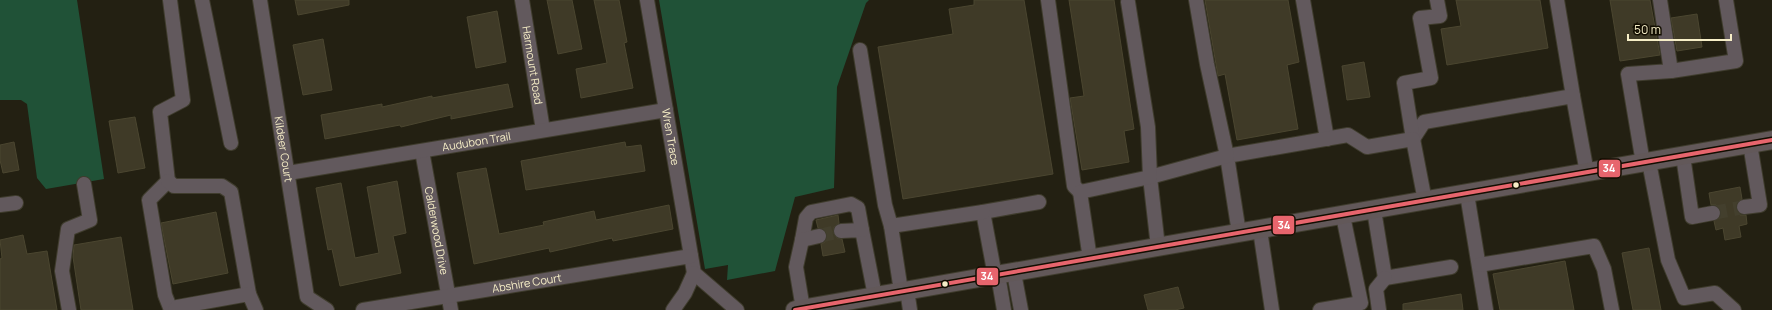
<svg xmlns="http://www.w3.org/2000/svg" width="1772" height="310" font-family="Manrope,sans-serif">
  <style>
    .green { fill: #205237 }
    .building { fill: #3f3a27; stroke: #4b4630 }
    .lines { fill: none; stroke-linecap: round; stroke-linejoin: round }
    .minor-tunnel { stroke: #433f2d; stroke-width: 14; stroke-dasharray: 14 7; stroke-linecap: butt }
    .minor-casing { stroke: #3f3c2d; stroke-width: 16 }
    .major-casing { stroke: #3f3c2d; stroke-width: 20 }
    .minor { stroke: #62595d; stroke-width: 14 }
    .major { stroke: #625859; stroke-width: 18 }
    .bus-1-casing { stroke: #120d00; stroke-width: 7 }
    .bus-1 { stroke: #e7656d; stroke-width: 4 }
    .bus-dot { fill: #f6eec7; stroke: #120d00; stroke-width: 1.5 }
    .labels { text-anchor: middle; stroke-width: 3; stroke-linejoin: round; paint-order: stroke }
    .street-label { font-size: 11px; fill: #f6eec7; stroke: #120d00 }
    .line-badge { stroke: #120d00; stroke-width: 1.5 }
    .badge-label { font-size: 11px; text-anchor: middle; font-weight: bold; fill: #fff }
  </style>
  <rect width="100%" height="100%" fill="#232012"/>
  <!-- green -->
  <path class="green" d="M0,0H77L104,179L46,189L37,178L27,104L21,100H0Z
    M659,0H869L866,3L837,87L834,188L795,197L775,271L727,280L728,265L705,269Z"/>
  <!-- building -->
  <path class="building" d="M295,0H349V5L298,15Z
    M547,0H572L582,49L558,54Z
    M594,0H619L627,42L624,43L633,88L581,98L576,69L607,63Z
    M974,0H1024L1053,174L903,199L878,47L953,34L949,9L974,5Z
    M1069,0H1114L1134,129L1124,131L1129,162L1082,170L1070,98L1084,96Z
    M1205,0H1288L1299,62L1287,65L1298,129L1237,140L1225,74L1218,76Z
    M1456,0H1540L1548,48L1447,65L1441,29L1461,26Z
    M1610,0H1650L1660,55L1620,61Z
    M497,11L506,62L476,68L467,17Z
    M1697,14L1702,47L1677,51L1671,18Z
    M323,39L332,90L303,95L293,45Z
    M1364,62L1370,97L1347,100L1342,66Z
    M508,84L513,107L451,119V115L401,127L400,125L325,139L321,115L382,104V107L432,96V98Z
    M135,117L145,168L118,173L109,121Z
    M14,142L19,170L3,173L0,160V145Z
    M625,142L626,147L641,145L645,171L526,190L521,161Z
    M486,168L499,234L544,225L543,222L594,211L596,220L669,205L673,229L613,241L612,238L550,252L549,248L474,264L457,173Z
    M397,181L406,233L393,236L401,273L340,286L332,249L328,250L316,188L341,183L355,258L379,253L367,187Z
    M1740,187L1742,199L1736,203V208L1740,215H1746L1747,224L1739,226L1741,237L1725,240L1723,228L1716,230L1714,221L1721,216V211L1716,205H1711L1709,193Z
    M216,212L228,273L173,284L161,223Z
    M838,215L839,223L834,227L833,232L837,238L842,239L845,252L823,256L821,244L825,242L827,234L825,230L818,228L816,220Z
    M23,235L27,254L47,251L57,310H0V259L2,258L0,240Z
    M121,237L133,310H81L73,257L74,245Z
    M1649,248L1661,310H1633L1622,253Z
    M1565,261L1574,310H1500L1493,274Z
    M1178,287L1184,308L1175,310H1148L1144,295Z
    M1461,294L1463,310H1403V304Z"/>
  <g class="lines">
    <!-- minor-tunnel -->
    <path class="minor-tunnel" d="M1713,213L1744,207
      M819,236L841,231"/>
    <!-- minor casing -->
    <g class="minor-casing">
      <g id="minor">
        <path d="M170,0L183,100L160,112L168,181L149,200L165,295L171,310"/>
        <path d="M202,0L231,143"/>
        <path id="s1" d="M260,0L307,297L327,310"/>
        <path id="s2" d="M522,0L543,130"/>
        <path id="s3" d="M647,0L694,273L737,310"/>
        <path d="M1048,0L1074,186L1080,192"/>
        <path d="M1303,0L1327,139"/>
        <path d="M1557,0L1573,96"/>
        <path d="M860,50L885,205L891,226"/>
        <path d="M1671,71L1736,61L1726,0"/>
        <path d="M1413,139L1424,122L1573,96L1587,173"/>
        <path d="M1413,139L1404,83L1431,78L1420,18L1440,16L1437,0"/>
        <path id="s4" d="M422,151L451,310"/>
        <path d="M1683,156L1692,217L1713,213"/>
        <path d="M1649,162L1668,260L1684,298L1715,293L1734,310"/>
        <path d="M1643,163L1628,74L1671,71L1660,0"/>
        <path id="s5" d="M288,173L666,110"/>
        <path d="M168,181L174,186H222L231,192L249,294"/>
        <path d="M1467,194L1486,310"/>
        <path d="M0,205L16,203"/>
        <path d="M1744,207L1760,205L1750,144"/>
        <path d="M1374,210L1385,278L1451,267"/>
        <path d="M1260,230L1272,310"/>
        <path d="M841,231L862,230L875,296"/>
        <path d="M1239,233L1227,156L1348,135L1367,147L1413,139L1425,201"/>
        <path d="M802,240L806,218L811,212L851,204L858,208L862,230"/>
        <path d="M1158,247L1150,177L1227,156L1207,64L1196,0"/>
        <path d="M1090,259L1080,192L1150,177L1148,127L1128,2"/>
        <path d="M1479,265L1594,246L1604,269L1612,310"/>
        <path d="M1014,273L1021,310"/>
        <path d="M998,275L1004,310"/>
        <path d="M995,276L983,212L1039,202"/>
        <path d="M907,290L910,310"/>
        <path d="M901,291L891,226L983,212"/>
        <path d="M803,309L796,267L802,240L819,236"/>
        <path d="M69,310L62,271L68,229L90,220L84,184"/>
        <path d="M175,310L177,307L249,294L256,310"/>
        <path id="s6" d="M363,310L691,256"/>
        <path d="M673,310L685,293L694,273"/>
        <path d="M1320,310L1361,303L1343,216"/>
        <path d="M1379,310L1376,289L1385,278"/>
      </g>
    </g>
    <!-- major casing -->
    <g class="major-casing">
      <path id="major" d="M795,310L1772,140"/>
    </g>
    <!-- minor -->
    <use href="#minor" class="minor"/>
    <!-- major -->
    <use href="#major" class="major"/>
    <!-- bus-1 casing -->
    <g class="bus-1-casing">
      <path id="bus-1" d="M795,310L1772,140"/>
    </g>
    <!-- bus-1 -->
    <use href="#bus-1" class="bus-1"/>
  </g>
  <!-- markers -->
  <g class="bus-dot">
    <circle cx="1516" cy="185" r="3.5"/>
    <circle cx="945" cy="284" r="3.5"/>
  </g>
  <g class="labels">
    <!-- street labels -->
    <g class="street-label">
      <text dy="4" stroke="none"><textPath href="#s2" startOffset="66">Harmount Road</textPath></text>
      <text dy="4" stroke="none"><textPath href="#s3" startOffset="139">Wren Trace</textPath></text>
      <text dy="4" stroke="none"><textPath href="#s5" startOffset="191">Audubon Trail</textPath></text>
      <text dy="4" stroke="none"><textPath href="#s1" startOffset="151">Kildeer Court</textPath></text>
      <text dy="4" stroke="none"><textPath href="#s4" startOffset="81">Calderwood Drive</textPath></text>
      <text dy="4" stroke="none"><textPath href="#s6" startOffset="166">Abshire Court</textPath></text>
    </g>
  </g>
  <g class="line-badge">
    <rect x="1598" y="159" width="23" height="19" rx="4" fill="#e7656d"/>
    <rect x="1272" y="215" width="23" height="20" rx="4" fill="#e7656d"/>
    <rect x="976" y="267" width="23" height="19" rx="4" fill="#e7656d"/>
  </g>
  <g class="badge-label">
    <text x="1609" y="172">34</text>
    <text x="1284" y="229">34</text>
    <text x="987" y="280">34</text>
  </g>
  <!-- scale -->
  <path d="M1628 34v6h103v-6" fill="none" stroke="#f6eec7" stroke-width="2"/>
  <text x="1634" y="34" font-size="12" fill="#f6eec7" stroke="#120d00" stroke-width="3" paint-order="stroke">50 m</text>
</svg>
